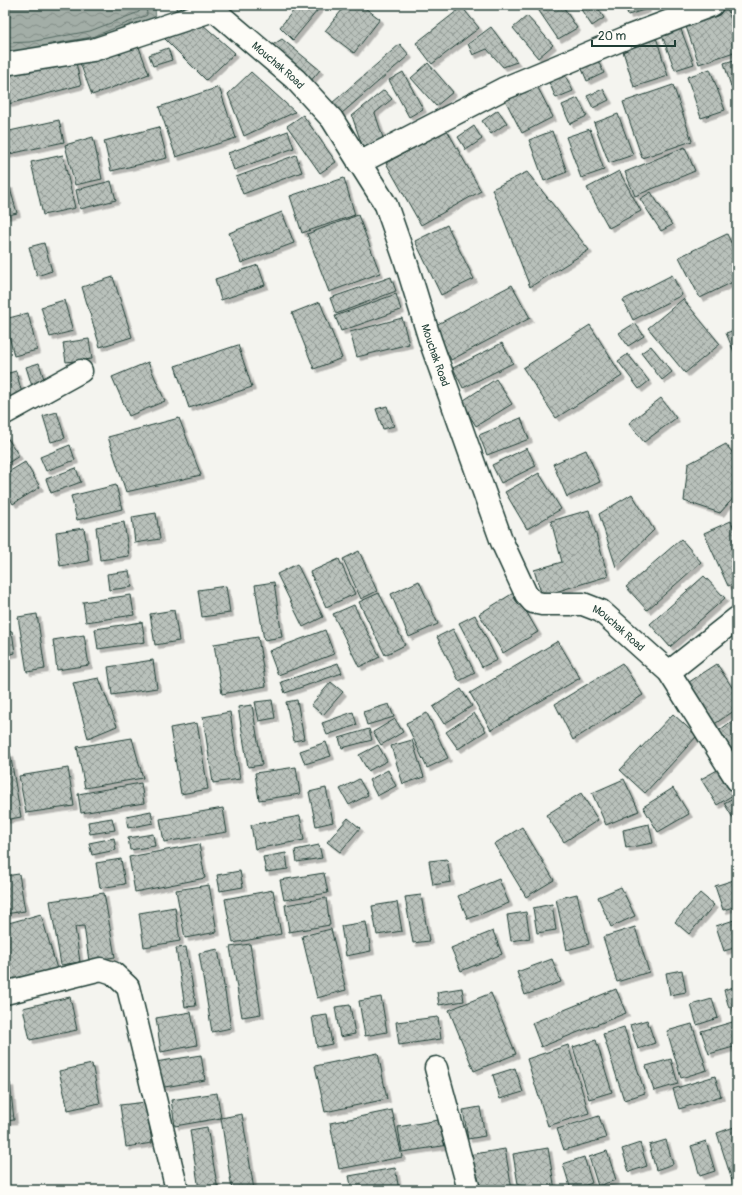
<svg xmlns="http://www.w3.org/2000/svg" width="742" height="1195" font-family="Pangolin,sans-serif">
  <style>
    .water { fill: url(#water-waves); stroke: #6e8179 }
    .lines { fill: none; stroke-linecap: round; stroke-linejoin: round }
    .shore { stroke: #546a62; stroke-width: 1 }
    .building { fill: url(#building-cross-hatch); stroke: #1f3d34; filter: url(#shadow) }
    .street-casing { stroke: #1f3d34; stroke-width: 25 }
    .secondary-casing { stroke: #1f3d34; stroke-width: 25 }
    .street { stroke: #fdfcf7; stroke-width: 22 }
    .secondary { stroke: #fdfcf7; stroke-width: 22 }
    .labels { text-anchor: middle; stroke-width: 3; stroke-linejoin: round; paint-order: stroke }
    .street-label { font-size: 11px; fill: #1f3d34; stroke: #fdfcf7 }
  </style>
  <defs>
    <pattern id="water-waves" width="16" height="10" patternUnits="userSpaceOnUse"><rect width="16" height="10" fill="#a3aea7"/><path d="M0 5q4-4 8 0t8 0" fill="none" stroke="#848f89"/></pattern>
    <pattern id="building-cross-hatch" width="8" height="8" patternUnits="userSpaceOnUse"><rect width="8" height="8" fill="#b9c1bb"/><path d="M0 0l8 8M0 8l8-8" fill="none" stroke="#969e99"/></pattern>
    <filter id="shadow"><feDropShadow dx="3.5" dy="3.5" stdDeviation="0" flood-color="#0004"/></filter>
  </defs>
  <rect width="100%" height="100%" fill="#f4f4ef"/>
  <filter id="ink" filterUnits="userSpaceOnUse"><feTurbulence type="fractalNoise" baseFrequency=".025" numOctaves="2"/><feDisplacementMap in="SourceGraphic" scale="8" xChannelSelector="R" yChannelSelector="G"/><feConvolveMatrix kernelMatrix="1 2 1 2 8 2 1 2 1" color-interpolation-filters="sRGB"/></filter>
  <g filter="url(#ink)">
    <!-- water -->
    <path class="water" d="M5,5H155L156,22L94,46L5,58Z"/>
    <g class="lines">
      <!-- shore -->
      <path class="shore" d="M5,43L30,42L90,31L139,12L140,5
        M52,44L92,37L145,16L147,15L146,5"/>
    </g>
    <!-- building -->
    <path class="building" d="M174,5H200L181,16Z
      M298,5H322L293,40L280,27Z
      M346,5H361L380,19L354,53L325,31Z
      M535,5H562L577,28L558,39Z
      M578,5H596L604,18L592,26Z
      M625,5H646L647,9L628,15Z
      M723,5H726L737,37V51L699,64L683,18Z
      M737,6V19L732,8Z
      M462,7L479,28L432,64L416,43Z
      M527,16L553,45L538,58L513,28Z
      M202,24L235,53L206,80L164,38Z
      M491,27L517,62L503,67L487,49L473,55L468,44Z
      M680,27L694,64L675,70L661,33Z
      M656,37L668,76L634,87L622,48Z
      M282,39L320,70L309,83L266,49Z
      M137,42L149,74L92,95L80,63Z
      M400,44L409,55L341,114L332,103Z
      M168,48L172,60L153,66L149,55Z
      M595,55L604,73L587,81L579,62Z
      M75,58L81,85L8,104L5,92V76Z
      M737,59V99L735,100L724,63Z
      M428,63L453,92L436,106L411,78Z
      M710,69L725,110L701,118L687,77Z
      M251,72L295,112L244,136L228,94Z
      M403,72L423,109L409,117L389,80Z
      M564,73L573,91L556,98L548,80Z
      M535,82L553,117L522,133L504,98Z
      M673,85L692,141L642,158L623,102Z
      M219,87L236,138L176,157L159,107Z
      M603,89L609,100L593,108L587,96Z
      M384,90L392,99L375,113L385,144L364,151L352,116Z
      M578,98L587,116L570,124L562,105Z
      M498,110L507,123L491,134L482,121Z
      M618,114L633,155L609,163L594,123Z
      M303,115L336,162L320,173L287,126Z
      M59,120L64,142L5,155V132Z
      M474,126L482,139L466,150L458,137Z
      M159,127L167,158L111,171L104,141Z
      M590,129L604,170L581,178L566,137Z
      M447,130L481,191L421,225L386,163Z
      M288,131L294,148L234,170L228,153Z
      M552,131L567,172L544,181L529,140Z
      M93,137L102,179L75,185L65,145Z
      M685,147L695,171L635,196L625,172Z
      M63,155L75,208L43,215L31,162Z
      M296,155L302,172L243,194L236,177Z
      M619,171L641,211L609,228L587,188Z
      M527,172L589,250L530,287L492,189Z
      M344,178L355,215L302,233L290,196Z
      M111,181L116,200L80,209L76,190Z
      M9,185L17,213L5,216V186Z
      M651,192L672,225L661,231L640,199Z
      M282,212L294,243L241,263L229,233Z
      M358,215L380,273L329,292L307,234Z
      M447,225L474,279L441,295L415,241Z
      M727,234L737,255V280L700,298L679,257Z
      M44,243L52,271L37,276L29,247Z
      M258,265L265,285L221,300L215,279Z
      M672,275L682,295L633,320L623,300Z
      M113,277L132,337L100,347L82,287Z
      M391,277L396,291L336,314L330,298Z
      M512,285L530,318L451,360L434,326Z
      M396,294L401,310L341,331L335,316Z
      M683,299L720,344L685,373L648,328Z
      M64,300L73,331L50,337L41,307Z
      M320,302L342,358L314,369L292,313Z
      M28,313L37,350L14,356L5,319Z
      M402,318L409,344L357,357L350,332Z
      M635,323L644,336L628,346L619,333Z
      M590,325L622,376L556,418L523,368Z
      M737,329V359L726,333Z
      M89,339L92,359L66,362L63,343Z
      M502,343L513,363L463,388L453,368Z
      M238,345L252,387L189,408L175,366Z
      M651,346L672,372L662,380L641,353Z
      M628,354L649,381L639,389L618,361Z
      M148,362L165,401L129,416L112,377Z
      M39,363L49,395L36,399L26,367Z
      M16,371L23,397L10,401L5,384V374Z
      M496,379L512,404L476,426L461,402Z
      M661,398L676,418L644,442L629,423Z
      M387,406L394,426L383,429L376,409Z
      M57,412L65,438L51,442L43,416Z
      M179,418L201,475L126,492L108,437Z
      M521,418L529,439L487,455L479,435Z
      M737,433V449L730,439Z
      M5,434L19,456L5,465Z
      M726,444L737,459V494L720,513L684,501L688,464Z
      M70,445L75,460L46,471L40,457Z
      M527,448L536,466L501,483L492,465Z
      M586,450L600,482L567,497L553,464Z
      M25,462L40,487L13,504L5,490V474Z
      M76,468L81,482L51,493L46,479Z
      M539,473L561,509L527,529L505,492Z
      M116,485L122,509L77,520L71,496Z
      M632,494L654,530L616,567L599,514Z
      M589,510L608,576L542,596L534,570L562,562L551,521Z
      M156,513L160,539L135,543L132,517Z
      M731,521L737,535V582L728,586L704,533Z
      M124,522L129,556L100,560L96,527Z
      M84,528L89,561L60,566L56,532Z
      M681,539L701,562L647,610L626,587Z
      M359,551L377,591L361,599L343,559Z
      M339,559L355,594L326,607L310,572Z
      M297,564L323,617L303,627L277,574Z
      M129,571L132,587L109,590L107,574Z
      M704,576L725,598L670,647L650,624Z
      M419,581L438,624L409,637L391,594Z
      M274,582L282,637L264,640L255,585Z
      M226,586L230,613L202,617L198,590Z
      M515,592L538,632L503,653L479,614Z
      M379,593L405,645L385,655L359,602Z
      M131,595L134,615L86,622L83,602Z
      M354,605L380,657L359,667L333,614Z
      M174,610L179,641L155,645L150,614Z
      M37,614L45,669L27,672L18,617Z
      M475,615L497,660L482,667L459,623Z
      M142,622L145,642L98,649L95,629Z
      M453,629L475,673L459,681L437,637Z
      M325,630L334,654L278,675L269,651Z
      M12,631L15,653L5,655V632Z
      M84,635L89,665L57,670L53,640Z
      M258,637L266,686L222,694L214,644Z
      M558,641L580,678L491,730L470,693Z
      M153,660L157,688L112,695L108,667Z
      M338,663L342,673L285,693L281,682Z
      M622,663L643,695L573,740L555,704Z
      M717,664L737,695V709L713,725L686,684Z
      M99,678L117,726L88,738L73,683Z
      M331,682L343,692L323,715L311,705Z
      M461,689L472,706L444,724L433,707Z
      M272,700L275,718L259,721L255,702Z
      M297,700L304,739L294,741L286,702Z
      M389,704L394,717L367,725L363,712Z
      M252,705L262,765L248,767L238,707Z
      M230,712L240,779L213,783L203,717Z
      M353,712L357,725L327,735L322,723Z
      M427,713L448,758L427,768L406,723Z
      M474,713L486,731L458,749L446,732Z
      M673,714L697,736L645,793L620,770Z
      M737,717V746L730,752L716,733Z
      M395,719L403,732L381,745L373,732Z
      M197,723L208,789L181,794L170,728Z
      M369,729L372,740L342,748L339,738Z
      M132,738L143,778L85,788L77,747Z
      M412,740L424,777L403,784L391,746Z
      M326,742L331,756L305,764L300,751Z
      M378,745L387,761L368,771L359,755Z
      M10,753L21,817L5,820V754Z
      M296,767L300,794L259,800L255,773Z
      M68,768L74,806L26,813L19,776Z
      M721,768L736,793L717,805L701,779Z
      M388,770L396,786L377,796L369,780Z
      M359,779L368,795L349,805L340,789Z
      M624,779L639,811L606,825L592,793Z
      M141,783L144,803L81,813L78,794Z
      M326,788L333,822L316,826L309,792Z
      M673,788L689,814L658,832L643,807Z
      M581,793L598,820L564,842L546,815Z
      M737,796V825L724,803Z
      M223,808L227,832L164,842L160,819Z
      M151,811L153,823L128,828L126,816Z
      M300,816L304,840L255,849L251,825Z
      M112,818L115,830L90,834L88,822Z
      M348,818L360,828L340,852L327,842Z
      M649,824L653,843L626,848L623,830Z
      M522,827L554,880L526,897L494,844Z
      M153,834L155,846L130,850L128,838Z
      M114,838L116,850L92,855L89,843Z
      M199,844L205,878L135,892L129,857Z
      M319,845L322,858L297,862L295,850Z
      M286,853L288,869L266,872L263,857Z
      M121,859L125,884L100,888L96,863Z
      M447,859L451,882L433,885L429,861Z
      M240,871L243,887L220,891L217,875Z
      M324,873L328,893L284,900L280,880Z
      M19,874L25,911L5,914V876Z
      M499,879L509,903L468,919L458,896Z
      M737,879V906L723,910L715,886Z
      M209,885L217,932L185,938L176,890Z
      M621,887L635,916L611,927L598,897Z
      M273,890L281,934L233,943L225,899Z
      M104,893L115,957L89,961L84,926L75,927L80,962L61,965L50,901Z
      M700,893L714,905L689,934L675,922Z
      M577,894L589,944L567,950L556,899Z
      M421,895L429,941L413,943L405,897Z
      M326,898L330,925L289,932L285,905Z
      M397,902L402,931L377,935L372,906Z
      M552,904L556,930L537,933L533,908Z
      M175,907L180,941L144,947L139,913Z
      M526,912L530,938L511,941L507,915Z
      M41,914L57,969L5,984V924Z
      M737,919V947L724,951L716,926Z
      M366,922L371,951L346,956L341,926Z
      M635,927L649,972L617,982L603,937Z
      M331,929L346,990L317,998L302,936Z
      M493,931L502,954L461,971L451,948Z
      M250,944L261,1014L242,1017L230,947Z
      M186,947L196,1006L185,1007L176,948Z
      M218,949L231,1028L212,1032L199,953Z
      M552,959L561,982L525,995L517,972Z
      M682,970L686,992L670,995L666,973Z
      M737,986V1006L729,1008L724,990Z
      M462,988L464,1001L439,1005L437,992Z
      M616,989L626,1013L541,1047L532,1023Z
      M491,993L516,1054L474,1071L449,1010Z
      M70,997L77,1030L30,1040L23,1008Z
      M381,997L387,1032L365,1036L359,1001Z
      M712,999L718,1018L697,1025L691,1005Z
      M350,1005L355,1034L340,1037L335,1007Z
      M191,1012L197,1045L161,1052L156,1018Z
      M327,1015L332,1044L317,1047L312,1017Z
      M438,1017L441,1039L399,1045L396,1022Z
      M647,1020L655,1043L638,1049L630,1025Z
      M736,1021L737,1025V1046L709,1054L701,1031Z
      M692,1024L707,1070L681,1078L667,1031Z
      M624,1027L645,1093L624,1100L603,1034Z
      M596,1040L612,1092L589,1099L573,1047Z
      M568,1045L589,1113L548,1126L527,1059Z
      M378,1053L387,1099L325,1112L315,1066Z
      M201,1055L205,1080L159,1088L155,1062Z
      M671,1059L678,1084L654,1091L646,1066Z
      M92,1064L100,1103L68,1110L59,1071Z
      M515,1068L523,1092L500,1099L493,1075Z
      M715,1076L721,1096L679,1109L673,1089Z
      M10,1083L14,1120L5,1121V1084Z
      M217,1093L221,1118L175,1126L171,1100Z
      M146,1102L152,1143L126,1147L120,1105Z
      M480,1107L485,1136L468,1139L463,1110Z
      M392,1110L402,1157L339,1169L330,1123Z
      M242,1114L254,1190H232L221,1118Z
      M599,1116L606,1138L564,1150L557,1129Z
      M444,1119L449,1145L402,1152L398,1127Z
      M737,1126V1190H735L717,1133Z
      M207,1127L218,1190H199L190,1130Z
      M666,1140L673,1164L656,1170L649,1145Z
      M706,1141L715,1171L700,1176L691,1146Z
      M640,1143L647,1166L629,1172L622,1149Z
      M548,1148L555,1190H519L513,1154Z
      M505,1149L512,1190H474L468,1155Z
      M607,1151L616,1180L598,1186L589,1157Z
      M584,1157L592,1183L571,1190L563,1164Z
      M395,1168L399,1190H352L349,1176Z"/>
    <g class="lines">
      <!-- street casing -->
      <g class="street-casing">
        <path id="street" d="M5,64L93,50L214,10
          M359,163L503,89L630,36L712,5
          M5,413L81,371
          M669,672L737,618
          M5,993L101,969L113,973L128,987L177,1190
          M436,1068L469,1190"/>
      </g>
      <!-- secondary casing -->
      <g class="secondary-casing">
        <g id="secondary">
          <path id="s1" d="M210,5L214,10L295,79L332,119L386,205L406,262L430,340L473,461L502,542L526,594L533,602L542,604H583L601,611L669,672L737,780"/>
        </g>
      </g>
      <!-- street -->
      <use href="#street" class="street"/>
      <!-- secondary -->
      <use href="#secondary" class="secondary"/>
    </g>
  </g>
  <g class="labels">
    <!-- street labels -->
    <g class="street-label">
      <text dy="4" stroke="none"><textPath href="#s1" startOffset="91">Mouchak Road</textPath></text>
      <text dy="4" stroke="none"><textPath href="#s1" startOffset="427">Mouchak Road</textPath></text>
      <text dy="4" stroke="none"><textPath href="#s1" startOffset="787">Mouchak Road</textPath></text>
    </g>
  </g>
  <!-- margin -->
  <rect width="742" height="1195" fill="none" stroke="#fdfcf7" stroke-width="20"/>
  <rect x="10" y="10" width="722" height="1175" fill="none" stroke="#1f3d34" stroke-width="1.5" filter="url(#ink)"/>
  <!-- scale -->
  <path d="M592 40v6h83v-6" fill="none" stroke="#1f3d34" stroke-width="2"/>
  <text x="598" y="40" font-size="12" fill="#1f3d34" stroke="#fdfcf7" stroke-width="3" paint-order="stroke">20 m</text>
</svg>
